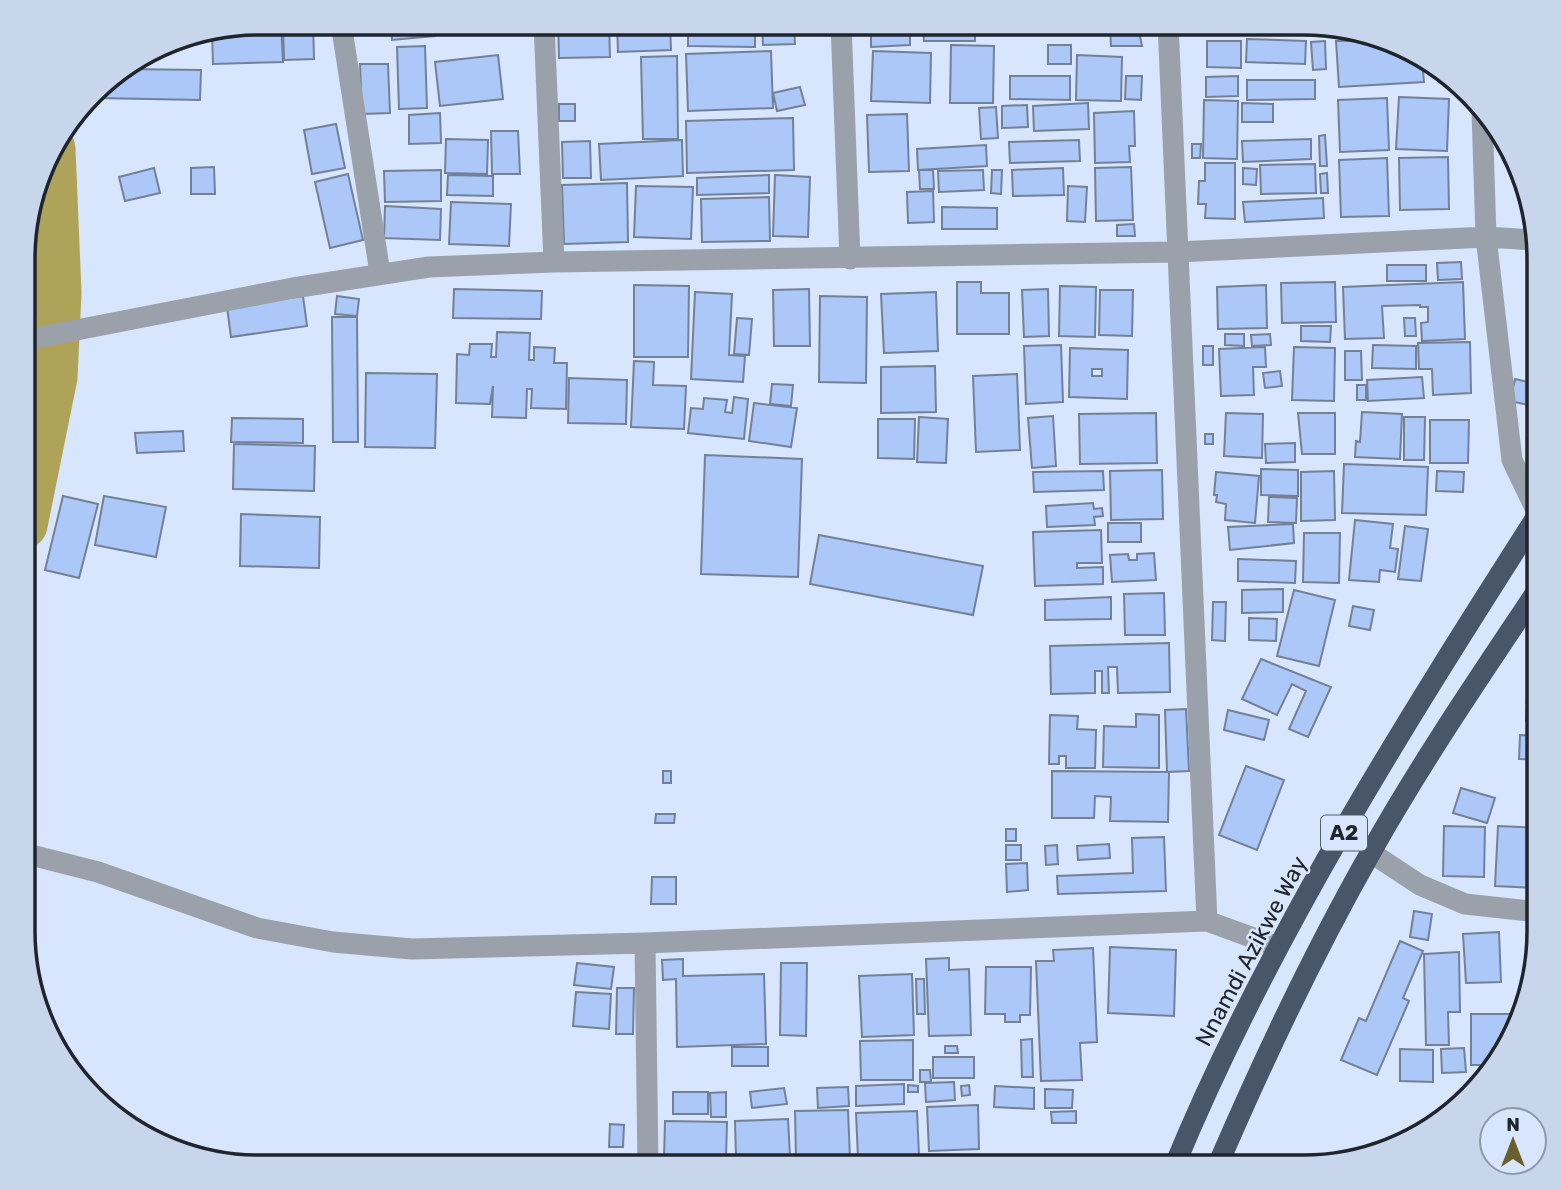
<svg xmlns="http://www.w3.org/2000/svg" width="1562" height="1190" font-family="Rubik,sans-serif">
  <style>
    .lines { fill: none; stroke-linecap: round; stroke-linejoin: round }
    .river { stroke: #afa35a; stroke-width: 47 }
    .building { fill: #abc8f9; stroke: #748096; stroke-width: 2; fill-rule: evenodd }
    .path { stroke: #858f9f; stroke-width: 4.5; stroke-dasharray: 3.5 5; stroke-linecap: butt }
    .street { stroke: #9ba1ab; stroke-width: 21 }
    .highway { stroke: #495569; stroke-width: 21 }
    .labels { text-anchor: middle; stroke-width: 5; stroke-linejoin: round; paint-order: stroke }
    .shield { fill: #d7e5fd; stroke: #575f6b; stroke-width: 2 }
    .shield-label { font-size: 21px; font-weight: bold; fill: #20252d }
    .street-label { font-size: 23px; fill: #20252d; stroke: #d7e5fd }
    .rim { fill: none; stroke: #20252d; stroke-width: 3.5 }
  </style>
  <rect width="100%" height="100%" fill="#d7e5fd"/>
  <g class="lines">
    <!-- river -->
    <path class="river" d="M24,525L54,377L58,293L52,149"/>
  </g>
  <!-- building -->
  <path class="building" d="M259,23H281L283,62L213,64L212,31Z
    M283,23H313L314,59L284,60Z
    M391,23H434L435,36L392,40Z
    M440,23H501L502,27L441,28Z
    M558,23H609L610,57L559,58Z
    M617,23H670L671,50L618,52Z
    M762,23H794L795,44L763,45Z
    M871,23H910V45L871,47Z
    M923,23H975V41H924Z
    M1197,23H1245V35H1197Z
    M1255,23H1308V33L1255,35Z
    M1138,26L1142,46H1111L1110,27Z
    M1331,26L1361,33L1332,36Z
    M688,27L755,28V47L688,46Z
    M1383,38L1393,41L1431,64V71H1423L1424,82L1339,87L1336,41H1383Z
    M1247,39L1306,41L1305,64L1246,62Z
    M1207,41H1241V68L1207,67Z
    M1325,41L1326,69L1313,70L1311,42Z
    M951,45L994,46L993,103H950Z
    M1048,45H1071V64H1048Z
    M425,46L427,108L399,109L397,47Z
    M771,51L773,108L688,111L686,54Z
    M873,51L931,53L930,103L871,101Z
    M498,55L503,99L440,106L435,62Z
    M1077,55L1122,57L1121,101L1076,100Z
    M677,56L678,139H643L641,57Z
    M360,64H388L390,113L362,114Z
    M125,69L201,70L200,100L96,98V90L104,81Z
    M1010,76H1070V100L1010,99Z
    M1126,76H1142L1141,100L1125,99Z
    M1238,76V96L1206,97V77Z
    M1247,80H1315V99L1247,100Z
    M800,87L805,105L777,111L773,93Z
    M1399,97L1449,99L1447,151L1396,149Z
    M1387,98L1389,150L1340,152L1338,100Z
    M1204,100L1238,101L1237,159L1203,158Z
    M1088,103L1089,129L1034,131L1033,106Z
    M1242,103L1273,104V122H1242Z
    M559,104H575V121H559Z
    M1027,105L1028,127L1002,128V106Z
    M996,107L998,138L981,139L979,108Z
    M1134,111L1135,146H1129L1130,162L1095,163L1094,113Z
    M440,113L441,143L409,144V115Z
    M907,114L909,171L869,172L867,115Z
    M793,118L794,170L687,173L686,121Z
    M336,124L345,168L312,174L304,130Z
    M491,131H518L520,174H492Z
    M1325,135L1327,166H1320L1319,136Z
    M446,139L488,140L487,174L445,173Z
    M1311,139V159L1243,162L1242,141Z
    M682,140L683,176L601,180L599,144Z
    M1079,140L1080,161L1010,163L1009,142Z
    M590,141L591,178H563L562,142Z
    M1192,144H1201L1200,158H1192Z
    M986,145L987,166L918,170L917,149Z
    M1448,157L1449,209L1400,210L1399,158Z
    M1387,158L1389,216L1341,217L1339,160Z
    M1205,163H1235V219L1205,218L1206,204H1198L1199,181H1205Z
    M1315,164L1316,193L1261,194L1260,165Z
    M214,167L215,194H191V168Z
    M1131,167L1133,220L1096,221L1095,168Z
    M154,168L160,193L125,201L119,177Z
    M1063,168L1064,195L1013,196L1012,170Z
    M1243,168L1257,169L1256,185L1243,184Z
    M441,170V201L385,202L384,171Z
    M919,170H933L934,189H920Z
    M983,170L984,190L939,192L938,171Z
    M992,170H1002L1001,194L991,193Z
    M1327,173L1328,193H1321L1320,174Z
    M348,174L363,240L330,248L315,182Z
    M448,175L493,176V196L447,195Z
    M769,175V193L697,195V178Z
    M775,175L810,177L808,237L773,236Z
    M627,183L628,242L564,244L562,185Z
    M636,186L693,187L691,239L634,237Z
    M1068,186L1087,187L1085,222L1067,221Z
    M933,191L934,222L908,223L907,192Z
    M769,197L770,241L702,242L701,199Z
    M1323,198L1324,218L1245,222L1243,202Z
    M451,202L511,204L509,246L449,244Z
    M385,206L441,209L440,240L384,238Z
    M942,207L997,208V229H942Z
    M1134,224L1135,236H1117V225Z
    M1461,262L1462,279L1438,280L1437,263Z
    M1387,265H1426V281H1387Z
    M1531,271H1539V310H1530Z
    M957,282H981V293H1009V334H957Z
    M1335,282L1336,322L1282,323L1281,283Z
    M1463,282L1465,339L1422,341L1421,323L1428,322V307H1420V305L1382,306L1384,338L1345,339L1343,287Z
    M634,285L689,286L688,357H634Z
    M1266,285L1267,328L1218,329L1217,287Z
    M1060,286L1096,287L1095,337L1059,336Z
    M454,289L542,291L541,319L453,318Z
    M809,289L810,346H774L773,290Z
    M1048,289L1049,336L1024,337L1022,290Z
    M1100,290H1133L1132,336L1099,335Z
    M695,292L732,294L729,355L745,356L743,382L691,379Z
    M936,292L938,351L884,353L881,294Z
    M303,296L307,326L231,337L227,307Z
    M337,296L359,299L357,316L335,314Z
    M820,296L867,297L866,383L819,382Z
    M332,317H357L358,442H333Z
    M737,318L752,319L749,355L734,354Z
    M1404,318H1415L1416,336H1405Z
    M1301,326H1331L1330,342L1301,341Z
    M497,332L530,333L529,360H534V347L555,348L554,363H567L566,409L531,408L532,389H527L526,418L492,417L493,386L490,404L456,403L457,354L469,355L470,344H492L491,357H496Z
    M1225,334H1244V346L1225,345Z
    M1270,334L1271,345L1252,346L1251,335Z
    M1470,342L1471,393L1433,395L1432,369H1419L1418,343Z
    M1061,345L1063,402L1026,404L1024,346Z
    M1373,345L1416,346V369L1372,368Z
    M1203,346H1213V365H1203Z
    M1265,347L1266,367H1253L1254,395L1221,396L1219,349Z
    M1294,347L1335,348L1334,401L1292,400Z
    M1070,348L1128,350L1127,399L1069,397ZM1092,369H1102V376H1092Z
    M1345,351H1361L1362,380H1345Z
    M634,361L654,362L653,385L686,386L684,429L631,427Z
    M935,366L936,412L881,413V367Z
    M1280,371L1282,386L1265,388L1263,373Z
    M366,373L437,374L435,448L365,447Z
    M1017,374L1020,450L976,452L973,376Z
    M1422,377L1424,398L1368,401L1367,380Z
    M569,378L627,380L626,424L568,423Z
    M1515,379L1533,383L1528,405L1510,401Z
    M772,384L793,385L791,406L770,404Z
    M1357,385H1366V400H1357Z
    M734,397L748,399L744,439L688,433L691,408L703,409L704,398L727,400L725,412L732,413Z
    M754,403L797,408L791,447L749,441Z
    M1362,412L1402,414L1400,459L1355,457L1356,441L1360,442Z
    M1156,413L1157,463L1080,464L1079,414Z
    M1226,413L1263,414L1262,458L1224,456Z
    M1298,413H1335V454H1302Z
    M1053,416L1056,466L1032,468L1028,418Z
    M919,417L948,419L946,463L917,462Z
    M1404,417H1425L1424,460H1404Z
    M232,418L303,419V443L231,442Z
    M878,419H915L914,459L878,458Z
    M1430,420H1469L1468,463H1430Z
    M183,431L184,451L137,453L135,433Z
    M1205,434H1213V444H1205Z
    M1295,443V462L1266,463L1265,444Z
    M234,444L315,446L314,491L233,489Z
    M705,455L802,459L798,577L701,574Z
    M1344,464L1428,467L1426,515L1342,513Z
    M1261,469L1298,470V496L1261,495Z
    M1162,470L1163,519L1111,520L1110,471Z
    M1103,471L1104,490L1034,492L1033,472Z
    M1334,471L1335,520L1301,521V472Z
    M1437,471L1464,472L1463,492L1436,491Z
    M1216,472L1259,476L1255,523L1225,520L1226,504L1216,502L1217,495H1214Z
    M63,496L98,504L79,578L45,570Z
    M104,496L166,507L156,557L95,545Z
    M1269,497L1297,498L1296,523L1268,522Z
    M1093,503L1094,509L1102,508L1103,516L1094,517L1095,525L1047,527L1046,506Z
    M241,514L320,517L319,568L240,566Z
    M1355,520L1393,524L1390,548L1398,549L1395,572L1380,570L1379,582L1349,580Z
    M1108,523H1141V542H1108Z
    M1293,524L1294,543L1230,550L1228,527Z
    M1405,526L1428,529L1421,581L1398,579Z
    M1101,530L1102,563H1077V568L1103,567V584L1035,586L1033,532Z
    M1304,533H1340L1339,583L1303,582Z
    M819,535L983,566L973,615L810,584Z
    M1154,553L1156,580L1112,582L1110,555L1128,554L1129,560H1137V554Z
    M1238,559L1296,561L1295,583L1238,581Z
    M1283,589V612L1242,613V590Z
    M1294,590L1335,600L1319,666L1277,656Z
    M1164,593L1165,635H1125L1124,594Z
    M1111,597V619L1045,620V600Z
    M1213,602H1226L1225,641L1212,640Z
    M1353,606L1374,610L1370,630L1349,626Z
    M1249,618L1277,619L1276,641L1249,640Z
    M1169,643L1170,692L1118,693L1117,667H1108L1109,693H1102V671H1095V693L1051,694L1050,646Z
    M1261,659L1331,687L1308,737L1289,729L1306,691L1292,684L1277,715L1242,699Z
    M1527,696H1539V722L1526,721Z
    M1186,709L1189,771L1167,772L1165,710Z
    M1228,710L1269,720L1264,740L1224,730Z
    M1136,714L1159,715V768L1103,767L1104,726L1136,727Z
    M1050,715L1078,716L1077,729L1096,730L1095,768H1066V756H1059V764H1049Z
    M1520,735L1539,736V760L1519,759Z
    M1246,766L1284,780L1257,850L1219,835Z
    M663,771H671V783H663Z
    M1052,771L1169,772L1168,822L1110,821L1111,797L1095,796L1094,818H1052Z
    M1461,788L1495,798L1487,823L1453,813Z
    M656,814H675L674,823H655Z
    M1444,826L1485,827L1484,877L1443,876Z
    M1498,826L1539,828V888L1495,886Z
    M1006,829H1016V841H1006Z
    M1164,837L1166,891L1058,894L1057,876L1133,873L1132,838Z
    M1109,844L1110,858L1078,860L1077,846Z
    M1006,845H1021V860H1006Z
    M1057,845L1058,864L1046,865L1045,846Z
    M1027,863L1028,890L1007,892L1006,864Z
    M652,877H676V904H651Z
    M1414,911L1432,914L1428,940L1410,937Z
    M1499,932L1501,982L1466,983L1463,934Z
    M1400,941L1423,951L1403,998L1409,1001L1377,1075L1341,1060L1359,1018L1366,1021Z
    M1110,947L1176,950L1174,1016L1108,1013Z
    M1093,948L1097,1042L1080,1043L1082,1080L1041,1081L1036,961H1054L1053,950Z
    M1459,952L1460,1012H1448L1449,1045H1426L1424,954Z
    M949,958V970L969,969L971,1035L929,1036L926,959Z
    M683,959V976L764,974L766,1044L677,1047L676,979L663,980L662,960Z
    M577,963L614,967L611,989L574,985Z
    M781,963H807L806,1036L780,1035Z
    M986,967H1031L1030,1015H1020V1022H1005V1014H985Z
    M912,974L914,1035L862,1037L859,976Z
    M916,979H924L925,1014H917Z
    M617,988H634L633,1034H616Z
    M576,992L611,994L609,1029L573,1026Z
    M1471,1014H1522L1521,1021L1494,1065H1471Z
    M1032,1039L1033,1077H1022L1021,1040Z
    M913,1040V1080H861L860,1041Z
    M945,1046H957L958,1053H945Z
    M732,1047H768V1066H732Z
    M1464,1048L1466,1072L1442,1073L1441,1049Z
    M1400,1049L1433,1050V1082L1400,1081Z
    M933,1057H974V1078H933Z
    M920,1070H930L931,1082H920Z
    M954,1082L955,1100L926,1102L925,1083Z
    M904,1084V1104L856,1106V1086Z
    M908,1085L918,1086V1092H908Z
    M969,1085L970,1095L962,1096L961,1086Z
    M995,1086L1034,1088V1109L994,1107Z
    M848,1087L849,1106L818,1108L817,1088Z
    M784,1088L787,1104L752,1108L750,1092Z
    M1045,1089L1073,1090L1072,1108H1045Z
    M673,1092H708V1114H673Z
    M726,1092V1117H711L710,1093Z
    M978,1105L979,1149L929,1151L927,1107Z
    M848,1110L850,1158L796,1159L795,1111Z
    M917,1111L919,1156L858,1158L856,1113Z
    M1076,1111V1123H1052L1051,1112Z
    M788,1119L790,1156L736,1158L735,1121Z
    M665,1121L727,1122L726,1158H664Z
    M610,1124L624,1125L623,1147H609Z"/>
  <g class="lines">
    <!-- path -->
    <path class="path" d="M28,218L35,317"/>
    <!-- street -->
    <path class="street" d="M341,23L380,273
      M544,23L554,262
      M841,23L850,259
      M1168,23L1207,921L1278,947
      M1482,111L1486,237L1512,460L1538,514
      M25,340L293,288L429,267L554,262L1177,252L1486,237L1535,240
      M1370,852L1420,885L1465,904L1539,912
      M23,853L98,872L257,928L333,942L412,949L645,943L1207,921
      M645,943L648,1167"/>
    <!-- highway -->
    <path class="highway" d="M1174,1167C1269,937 1405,723 1539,513
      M1217,1167C1263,1060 1313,954 1371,852C1422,761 1481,675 1539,588"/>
  </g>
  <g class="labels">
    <!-- shield labels -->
    <rect class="shield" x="1321" y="815.5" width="46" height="35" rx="5"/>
    <g class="shield-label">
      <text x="1344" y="840">A2</text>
    </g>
    <!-- street labels -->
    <g class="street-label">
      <text transform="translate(1251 951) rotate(-62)" y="8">Nnamdi Azikwe Way</text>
    </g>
  </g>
  <!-- crop -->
  <path d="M0 0H1562V1190H0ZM259 35H1303A224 224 0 0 1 1527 259V931A224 224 0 0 1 1303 1155H259A224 224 0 0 1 35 931V259A224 224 0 0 1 259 35Z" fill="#c8d6ec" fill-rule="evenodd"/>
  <path class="rim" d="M259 35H1303A224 224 0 0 1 1527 259V931A224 224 0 0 1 1303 1155H259A224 224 0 0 1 35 931V259A224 224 0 0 1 259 35Z"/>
  <!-- north arrow -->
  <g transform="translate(1513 1141)"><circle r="33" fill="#d7e5fd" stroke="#8e98aa" stroke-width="2"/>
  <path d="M0-5L12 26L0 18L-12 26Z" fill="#68602c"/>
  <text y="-10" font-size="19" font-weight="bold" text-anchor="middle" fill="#20252d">N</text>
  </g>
</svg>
